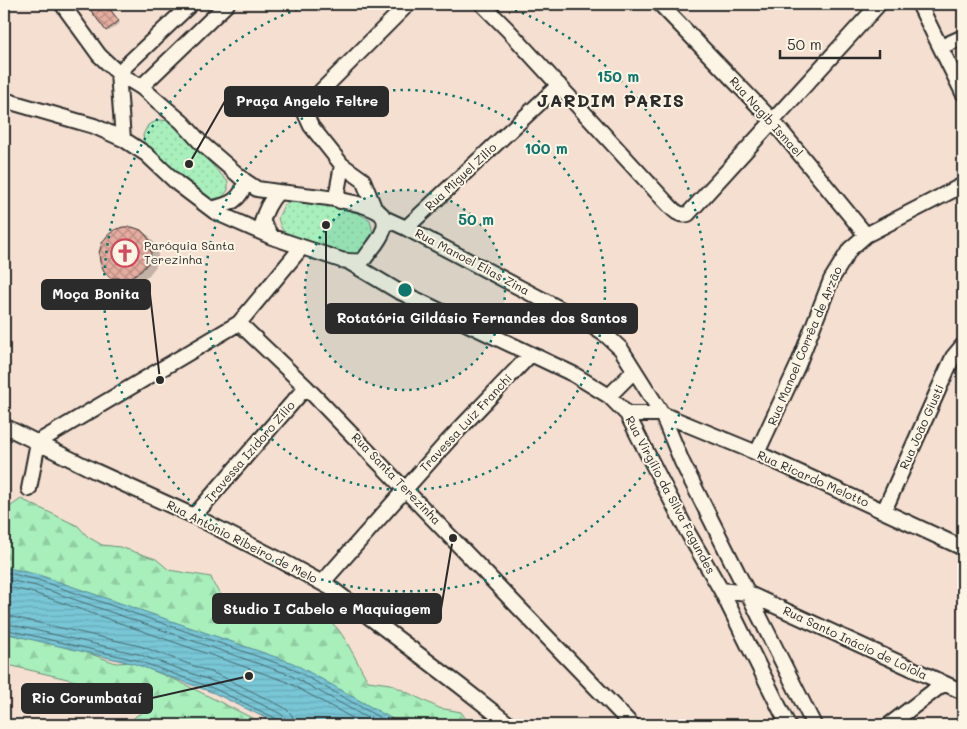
<svg xmlns="http://www.w3.org/2000/svg" width="967" height="729" font-family="Mali,sans-serif">
  <style>
    .green { fill: url(#green-dots); stroke: #6a8d74 }
    .forest { fill: url(#forest-firs); stroke: #6a8d74 }
    .water { fill: url(#water-rules); stroke: #598892 }
    .shadow { fill: #0003 }
    .lines { fill: none; stroke-linecap: round; stroke-linejoin: round }
    .shore { stroke: #4a696f; stroke-width: 1 }
    .building { fill: url(#building-cross-hatch); stroke: #2b2b2b }
    .minor-casing { stroke: #2b2b2b; stroke-width: 18 }
    .minor { stroke: #fcf5e5; stroke-width: 14 }
    .ring { fill: none; stroke: #0f766e; stroke-width: 2.5; stroke-dasharray: 2.5 5 }
    .labels { text-anchor: middle; stroke-width: 4; stroke-linejoin: round; paint-order: stroke }
    .street-label { font-size: 12px; fill: #2b2b2b; stroke: #fcf5e5 }
    .poi-label { font-size: 12px; fill: #2b2b2b; stroke: #fcf5e5; text-anchor: start }
    .district-label { font-size: 18px; font-weight: bold; letter-spacing: 1px; fill: #2b2b2b; stroke: #fcf5e5 }
    .centre { fill: #0f766e; stroke: #fcf5e5; stroke-width: 2.5 }
    .ring-label { font-size: 15px; text-anchor: middle; font-weight: bold; fill: #0f766e; stroke: #fcf5e5; stroke-width: 4; stroke-linejoin: round; paint-order: stroke }
    .leader { fill: none; stroke: #2b2b2b; stroke-width: 2 }
    .callout-dot { fill: #2b2b2b; stroke: #fcf5e5; stroke-width: 2 }
    .callout { fill: #2b2b2b; stroke: #2b2b2b; stroke-width: 2 }
    .callout-label { font-size: 14px; text-anchor: middle; font-weight: bold; fill: #fff }
  </style>
  <defs>
    <pattern id="green-dots" width="8" height="8" patternUnits="userSpaceOnUse" patternTransform="scale(1.25)"><rect width="8" height="8" fill="#a8efbc"/><path d="M2 2h.1M6 6h.1" fill="none" stroke="#91cda2" stroke-width="1.8" stroke-linecap="round"/></pattern>
    <pattern id="forest-firs" width="22" height="20" patternUnits="userSpaceOnUse" patternTransform="scale(1.25)"><rect width="22" height="20" fill="#a8efbc"/><path d="M5 1l3.5 6h-7zM16 11l3.5 6h-7z" fill="#91cda2"/></pattern>
    <pattern id="water-rules" width="6" height="5" patternUnits="userSpaceOnUse" patternTransform="scale(1.25)"><rect width="6" height="5" fill="#78c6d6"/><path d="M0 2.5h6" fill="none" stroke="#68aab8"/></pattern>
    <pattern id="building-cross-hatch" width="8" height="8" patternUnits="userSpaceOnUse" patternTransform="scale(1.25)"><rect width="8" height="8" fill="#e6ada1"/><path d="M0 0l8 8M0 8l8-8" fill="none" stroke="#bb8d83"/></pattern>
  </defs>
  <rect width="100%" height="100%" fill="#f5dfd1"/>
  <filter id="ink" filterUnits="userSpaceOnUse"><feTurbulence type="fractalNoise" baseFrequency=".02" numOctaves="2"/><feDisplacementMap in="SourceGraphic" scale="10" xChannelSelector="R" yChannelSelector="G"/><feConvolveMatrix kernelMatrix="1 2 1 2 8 2 1 2 1" color-interpolation-filters="sRGB"/></filter>
  <g filter="url(#ink)">
    <!-- green -->
    <path class="green" d="M159,120L171,121L228,182V190L222,198L211,199L145,147L143,135L148,125Z
      M297,200C324,203 346,205 370,220L373,234L365,247L355,256C340,253 290,241 282,229C280,226 279,221 278,218L284,205Z"/>
    <!-- forest -->
    <path class="forest" d="M21,499L78,526L88,537L102,545L120,547L156,559L169,570L211,577L214,585L229,606L257,597C269,604 282,612 296,615C308,618 323,617 334,625C342,630 361,670 368,681L390,684L439,708L461,712L469,723L473,725H392L4,584V511Z
      M4,623L116,663L132,662L178,681L266,725H127L136,716L143,712L80,682L4,664Z"/>
    <!-- water -->
    <path class="water" d="M4,567L39,575L293,663L403,725H280L214,693L135,664L4,633Z"/>
    <!-- shadow -->
    <path class="shadow" d="M88,4H106L120,23L109,31L107,30Z
      M141,231L149,236L157,247L158,257L156,266L149,275L140,280L135,282H120L111,277Z"/>
    <g class="lines">
      <!-- shore -->
      <path class="shore" d="M4,572L38,580L291,668L393,725
        M4,579L36,586L288,674L380,725
        M4,586L34,593L285,681L365,725
        M4,615L140,646L221,676L285,708L292,715L294,725
        M4,623L138,654L218,683L281,714L285,718L287,725
        M4,629L136,660L215,689L277,719L280,725"/>
    </g>
    <!-- building -->
    <path class="building" d="M86,4H106L119,21L106,31Z
      M123,227H132L141,230L146,235L150,241L151,253L149,262L141,271L132,276L126,278H110L104,271L100,262L99,253L102,243L107,236L114,230Z"/>
    <g class="lines">
      <!-- minor casing -->
      <g class="minor-casing">
        <path id="minor" d="M62,4L99,55L118,73L141,87L182,122L201,143L245,181L257,189L278,192
          M482,4L508,30L665,201C672,208 678,217 688,214L879,4
          M660,4L772,120L866,235
          M919,4L963,93
          M941,47L963,37
          M118,73L191,4
          M118,73L123,139
          M141,87L227,4
          M4,100L94,126L123,139L146,154L178,184L215,212L272,237
          M278,192C304,195 355,199 377,211C394,220 379,240 371,250C369,252 366,257 364,259C358,263 347,261 341,260L272,237L262,222C265,210 270,201 278,192Z
          M340,201L337,192L342,165
          M211,209C228,205 242,201 245,181
          M375,210L363,180L342,165L311,126L306,115L307,105L408,4
          M384,218L406,228L587,323L607,336L621,349L662,414L682,462L814,725
          M406,228L559,85
          M349,262L396,290L573,374L609,396L627,414L687,531L721,590L788,725
          M239,323L306,387L632,725
          M609,396L634,371
          M627,414H662L757,453L963,548
          M4,426L95,471L194,516L280,560L331,588L459,685L510,725
          M757,453L798,365L831,280L850,249L866,235L963,185
          M29,489L38,442L239,323L302,247
          M884,511L953,357L963,345
          M194,516L306,387
          M322,583L448,441L531,354
          M721,590L747,593L963,692
          M889,725L943,684"/>
      </g>
      <!-- minor -->
      <use href="#minor" class="minor"/>
    </g>
  </g>
  <!-- distance rings -->
  <circle cx="405" cy="290" r="100" fill="#0f766e" fill-opacity=".12"/>
  <g class="ring">
    <circle cx="405" cy="290" r="100"/>
    <circle cx="405" cy="290" r="200"/>
    <path d="M501 5A301 301 0 1 1 309 5"/>
  </g>
  <!-- icons -->
  <defs>
    <g id="church-ring" transform="scale(1.4375)"><circle r="9.5" fill="#fcf5e5" stroke="#d1495b" stroke-width="1.5"/><path d="M-1.2-6h2.4v3.5h3.3v2.4h-3.3V6h-2.4V-.1h-3.3v-2.4h3.3Z" fill="#d1495b"/></g>
  </defs>
  <g fill-rule="evenodd">
    <use href="#church-ring" x="125" y="253"/>
  </g>
  <g class="labels">
    <!-- street labels -->
    <g class="street-label">
      <text transform="translate(766 117) rotate(48)" y="4">Rua Nagib Ismael</text>
      <text transform="translate(461 177) rotate(-43)" y="4">Rua Miguel Zilio</text>
      <text transform="translate(472 262) rotate(28)" y="4">Rua Manoel Elias Zina</text>
      <text transform="translate(805 346) rotate(-67)" y="4">Rua Manoel Corrêa de Arzão</text>
      <text transform="translate(466 423) rotate(-47)" y="4">Travessa Luiz Franchi</text>
      <text transform="translate(922 427) rotate(-66)" y="4">Rua João Giusti</text>
      <text transform="translate(250 452) rotate(-49)" y="4">Travessa Izidoro Zílio</text>
      <text transform="translate(396 479) rotate(46)" y="4">Rua Santa Terezinha</text>
      <text transform="translate(813 479) rotate(24)" y="4">Rua Ricardo Melotto</text>
      <text transform="translate(670 495) rotate(62)" y="4">Rua Virgílio da Silva Fagundes</text>
      <text transform="translate(242 542) rotate(27)" y="4">Rua Antonio Ribeiro de Melo</text>
      <text transform="translate(855 643) rotate(25)" y="4">Rua Santo Inácio de Loiola</text>
    </g>
    <!-- poi labels -->
    <g class="poi-label">
      <text x="144" y="250">Paróquia Santa<tspan x="144" dy="14">Terezinha</tspan></text>
    </g>
    <!-- district labels -->
    <g class="district-label">
      <text x="611" y="107">JARDIM PARIS</text>
    </g>
  </g>
  <circle cx="405" cy="290" r="8" class="centre"/>
  <g class="ring-label">
    <text x="618" y="82">150 m</text>
    <text x="546" y="154">100 m</text>
    <text x="476" y="225">50 m</text>
  </g>
  <!-- callouts -->
  <path class="leader" d="M189 164L225 101M160 380L150 294M326 225L326 318M453 538L441 609M249 676L152 698"/>
  <g class="callout-dot">
    <circle cx="189" cy="164" r="5"/>
    <circle cx="160" cy="380" r="5"/>
    <circle cx="326" cy="225" r="5"/>
    <circle cx="453" cy="538" r="5"/>
    <circle cx="249" cy="676" r="5"/>
  </g>
  <g class="callout">
    <rect x="225" y="87" width="163" height="29" rx="5"/>
    <rect x="42" y="280" width="108" height="29" rx="5"/>
    <rect x="326" y="304" width="311" height="29" rx="5"/>
    <rect x="213" y="594" width="228" height="29" rx="5"/>
    <rect x="22" y="684" width="130" height="29" rx="5"/>
  </g>
  <g class="callout-label">
    <text x="307" y="106">Praça Angelo Feltre</text>
    <text x="96" y="299">Moça Bonita</text>
    <text x="482" y="323">Rotatória Gildásio Fernandes dos Santos</text>
    <text x="327" y="614">Studio I Cabelo e Maquiagem</text>
    <text x="87" y="703">Rio Corumbataí</text>
  </g>
  <!-- margin -->
  <rect width="967" height="729" fill="none" stroke="#fcf5e5" stroke-width="20"/>
  <rect x="10" y="10" width="947" height="709" fill="none" stroke="#2b2b2b" stroke-width="2" filter="url(#ink)"/>
  <!-- scale -->
  <path d="M780 50v8h100v-8" fill="none" stroke="#2b2b2b" stroke-width="2.5"/>
  <text x="787" y="50" font-size="15" fill="#2b2b2b" stroke="#fcf5e5" stroke-width="4" paint-order="stroke">50 m</text>
</svg>
